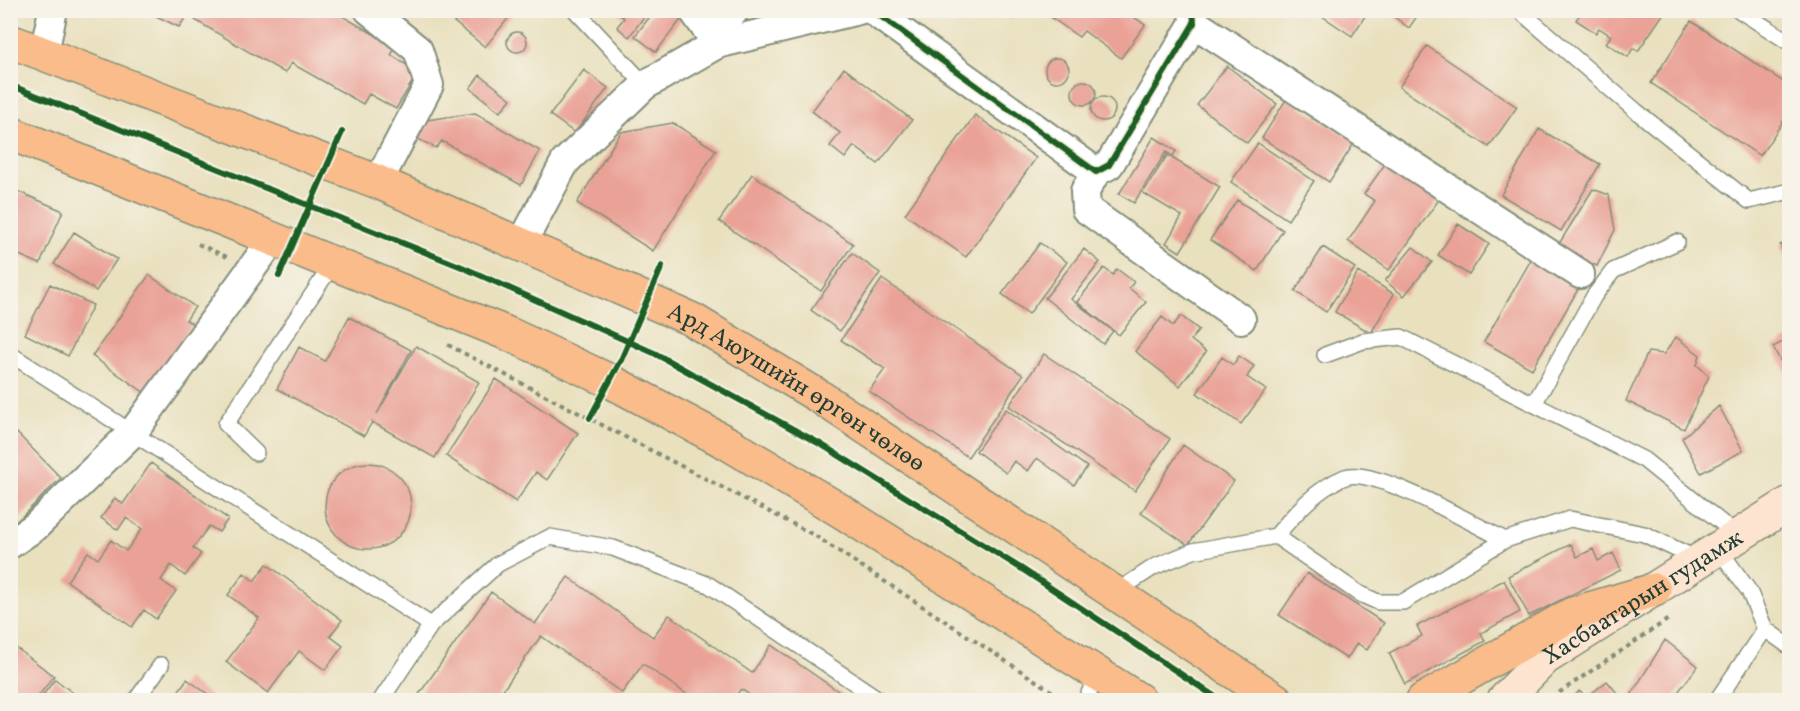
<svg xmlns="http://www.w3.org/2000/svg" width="1800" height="711" font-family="Vollkorn,serif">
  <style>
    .building { fill: #eaa196 }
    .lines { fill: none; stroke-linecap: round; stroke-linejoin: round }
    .lane-casing { stroke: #848e79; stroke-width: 18 }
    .street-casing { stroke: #848e79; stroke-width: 32 }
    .secondary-casing { stroke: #848e79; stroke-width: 36 }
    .primary-casing { stroke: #848e79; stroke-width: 36 }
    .path { stroke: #848e79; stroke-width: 4; stroke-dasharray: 4.5 4.5; stroke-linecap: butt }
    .lane { stroke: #fff; stroke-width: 15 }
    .street { stroke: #fff; stroke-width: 28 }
    .secondary { stroke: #fde4d0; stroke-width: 33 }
    .primary { stroke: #f9bc8a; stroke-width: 33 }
    .cycleway-casing { stroke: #f7f3e8; stroke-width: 10 }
    .cycleway { stroke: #1b5e20; stroke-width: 6 }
    .labels { text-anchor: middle; stroke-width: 5; stroke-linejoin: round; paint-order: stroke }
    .street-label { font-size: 24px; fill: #1f3d34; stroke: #f7f3e8 }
  </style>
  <rect width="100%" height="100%" fill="#f7f3e8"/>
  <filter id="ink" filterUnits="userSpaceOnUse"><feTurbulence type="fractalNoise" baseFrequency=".0167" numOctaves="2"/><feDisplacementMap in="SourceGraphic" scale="12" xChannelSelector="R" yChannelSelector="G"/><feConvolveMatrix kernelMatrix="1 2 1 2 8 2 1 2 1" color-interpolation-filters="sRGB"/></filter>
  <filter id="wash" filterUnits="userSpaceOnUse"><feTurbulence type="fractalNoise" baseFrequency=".008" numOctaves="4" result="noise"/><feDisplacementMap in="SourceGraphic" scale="24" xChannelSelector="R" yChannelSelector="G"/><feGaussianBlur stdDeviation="1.35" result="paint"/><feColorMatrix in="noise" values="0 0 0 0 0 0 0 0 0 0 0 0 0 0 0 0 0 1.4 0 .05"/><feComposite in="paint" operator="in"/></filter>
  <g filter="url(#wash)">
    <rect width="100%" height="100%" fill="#e9e0be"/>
    <g id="blocks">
      <!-- building -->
      <path class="building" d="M151,10H191L179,27L150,13Z
        M200,10H332L396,47L391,55L418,72L396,109L369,94L363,104L291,63L285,73L195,20Z
        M445,10H515L485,47L443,13Z
        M621,10H649L629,37L617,27L624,18L619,14Z
        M655,10H674L683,17L656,52L635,36Z
        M998,10H1017L1012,19Z
        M1058,10H1124L1145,25L1121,58L1084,31L1079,37L1052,18Z
        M1313,10H1369L1352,36Z
        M1385,10H1421L1409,28Z
        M1583,10H1660L1664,13L1638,51L1633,48L1628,57L1606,43L1611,36L1599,28L1596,33L1576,20Z
        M1691,21L1790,86V111L1760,156L1651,83Z
        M507 42a10 10 0 1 1 20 0a10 10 0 1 1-20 0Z
        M1427,46L1517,107L1489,147L1399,87Z
        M1045 70a12 12 0 1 1 24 0a12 12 0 1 1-24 0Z
        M1227,66L1277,104L1247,143L1197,105Z
        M844,68L912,120L878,164L854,146L845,158L830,146L840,133L812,111Z
        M584,70L608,88L575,133L550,115Z
        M480,75L511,99L500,112L470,88Z
        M1072 93a12 12 0 1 1 24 0a12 12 0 1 1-24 0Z
        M1091 109a12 12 0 1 1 24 0a12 12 0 1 1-24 0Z
        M1287,98L1355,142L1329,182L1262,138Z
        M475,113L540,151L521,185L442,141L436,148L418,139L427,120Z
        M975,115L1036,158L966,257L905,214Z
        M673,123L716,150L653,251L577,203L621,132Z
        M1539,129L1600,164L1561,231L1501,195Z
        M1154,137L1176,151L1173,156L1166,152L1134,203L1119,194Z
        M1258,143L1314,181L1288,220L1231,182Z
        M1167,155L1220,187L1180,252L1166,243L1182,216L1143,193Z
        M1387,161L1440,198L1389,270L1348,241L1375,201L1364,194Z
        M752,174L853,244L821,291L719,221Z
        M10,188L63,211L40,264L10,251Z
        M1593,189L1609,195L1615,230L1597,266L1557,247Z
        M1237,200L1283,230L1257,271L1210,240Z
        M1458,224L1489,244L1469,275L1438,255Z
        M74,232L117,259L96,291L54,264Z
        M1790,241V267L1780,245Z
        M1040,243L1067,262L1029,314L1002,294Z
        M1323,247L1355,268L1326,312L1295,291Z
        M1413,247L1432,262L1404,296L1385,281Z
        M1084,249L1100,262L1071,299L1113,331L1103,344L1045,298Z
        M852,253L880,273L840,331L811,310Z
        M1532,258L1580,286L1532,369L1484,342Z
        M1104,268L1113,275L1117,269L1134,282L1129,288L1146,302L1119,335L1077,302Z
        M1358,272L1394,294L1371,333L1335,312Z
        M149,275L195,307L186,320L193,324L145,393L92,356Z
        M882,279L1023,375L968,457L869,391L885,369L841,340Z
        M50,284L93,305L68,356L25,334Z
        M1181,316L1199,330L1191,340L1206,352L1180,386L1135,351L1162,317L1173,326Z
        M349,317L411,350L377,414L416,346L479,382L435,458L372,422L364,436L277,389L299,347L325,361Z
        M1676,337L1700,355L1697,365L1709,376L1684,429L1626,401L1648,352L1664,354Z
        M1790,338V379L1773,347Z
        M1044,354L1170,439L1135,491L1009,406Z
        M1239,356L1254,366L1247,377L1266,390L1241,424L1197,393L1222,357L1233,365Z
        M496,379L578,433L547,480L536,472L516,502L446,456Z
        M1719,406L1743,451L1701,473L1682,438Z
        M1006,409L1087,467L1074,485L1037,458L1028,471L1014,461L1006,473L976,451Z
        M17,433L61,478L10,528V439Z
        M1183,445L1234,481L1188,545L1141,513Z
        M151,463L228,519L219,532L209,526L193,548L201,554L185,576L171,565L161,580L176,591L156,619L144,610L132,627L67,581L88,552L98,559L111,540L126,551L142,529L126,518L118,530L101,518L115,498L123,504Z
        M325 506a43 43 0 1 1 86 0a43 43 0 1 1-86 0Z
        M1571,544L1577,557L1593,549L1598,561L1613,553L1621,570L1529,616L1508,576Z
        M267,564L342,620L330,636L343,646L325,670L299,651L268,693L226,662L259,618L228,595L244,573L254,581Z
        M1307,573L1384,623L1367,650L1357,643L1347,659L1279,615Z
        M568,577L653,637L669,615L752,673L771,645L851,700H757L741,689L732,700H695L643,664L622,693L541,636L496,700H415L491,592L535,624Z
        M1504,580L1520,612L1481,633L1485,641L1405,684L1389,653L1422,636L1417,626Z
        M1665,640L1698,666L1672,700H1628Z
        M15,647L54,676L36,699L39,700H10V653Z
        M55,679L82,700L40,699Z
        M187,679L216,700H172Z
        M1607,681L1623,700H1572L1579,691L1587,697Z"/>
    </g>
  </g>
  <g filter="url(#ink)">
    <use href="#blocks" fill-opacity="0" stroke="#848e79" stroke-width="1.5"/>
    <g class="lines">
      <!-- lane casing -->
      <g class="lane-casing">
        <path id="lane" d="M575,10L645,85
          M1519,10L1636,111L1749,201L1790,191
          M1739,10L1790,43
          M10,354L431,625
          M1325,355L1363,341L1401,337L1644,460L1738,536
          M1534,404L1594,296L1613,271L1677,242
          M256,453L226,424L334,262
          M1276,536C1295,513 1316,489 1345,477C1373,466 1475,525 1505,540
          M1116,592L1154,567L1193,551L1276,536L1358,593L1378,602H1403L1505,540L1570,519L1644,534L1699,560
          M1765,629L1790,647
          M136,700L161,665
          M381,700L431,625L498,564L550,537L613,548L709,585L880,700
          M1086,700L1098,673
          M1717,700L1765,629L1749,591L1718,548"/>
      </g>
      <!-- street casing -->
      <g class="street-casing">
        <path id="street" d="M369,10L418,50L429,85L378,182
          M693,10L717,44L727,19L735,10
          M872,10L1096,172L1109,165L1194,23L1193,10
          M1194,23L1580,274
          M44,53L53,10
          M1096,172L1085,191L1086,209L1241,319
          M522,243L565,162L645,85L717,44L859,10
          M10,544L36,526L134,431L273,239"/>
      </g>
      <!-- secondary casing -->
      <g class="secondary-casing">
        <g id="secondary">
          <path id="s1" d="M1504,700L1545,658L1790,503"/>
        </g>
      </g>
      <!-- primary casing -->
      <g class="primary-casing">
        <g id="primary">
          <path id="s2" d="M10,41L378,182L693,320L820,397L1276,700"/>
          <path d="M10,133L511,335L610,381L729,444L841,511L1139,700"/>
          <path d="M1423,700L1572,614L1654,590"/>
        </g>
      </g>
      <!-- path -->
      <path class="path" d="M198,244L227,257
        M448,345L814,535L1065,700
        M1554,700L1560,692L1670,618"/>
      <!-- lane -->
      <use href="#lane" class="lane"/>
      <!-- street -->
      <use href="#street" class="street"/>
      <!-- secondary -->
      <use href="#secondary" class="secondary"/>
      <!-- primary -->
      <use href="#primary" class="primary"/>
      <!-- cycleway casing -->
      <g class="cycleway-casing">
        <path id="cycleway" d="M872,10L1096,172L1109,165L1194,23L1193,10
          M10,85L462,267L654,353L822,445L1022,569L1220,700
          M279,276L342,132
          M590,418L621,360L662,266"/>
      </g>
      <!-- cycleway -->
      <use href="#cycleway" class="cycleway"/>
    </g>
  </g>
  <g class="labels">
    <!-- street labels -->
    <g class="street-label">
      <text dy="8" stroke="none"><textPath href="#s2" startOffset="861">Ард Аюушийн өргөн чөлөө</textPath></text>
      <text dy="8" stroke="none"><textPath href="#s1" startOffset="174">Хасбаатарын гудамж</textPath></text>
    </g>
  </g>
  <!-- margin -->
  <rect width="1800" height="711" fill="none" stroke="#f7f3e8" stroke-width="36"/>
</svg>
